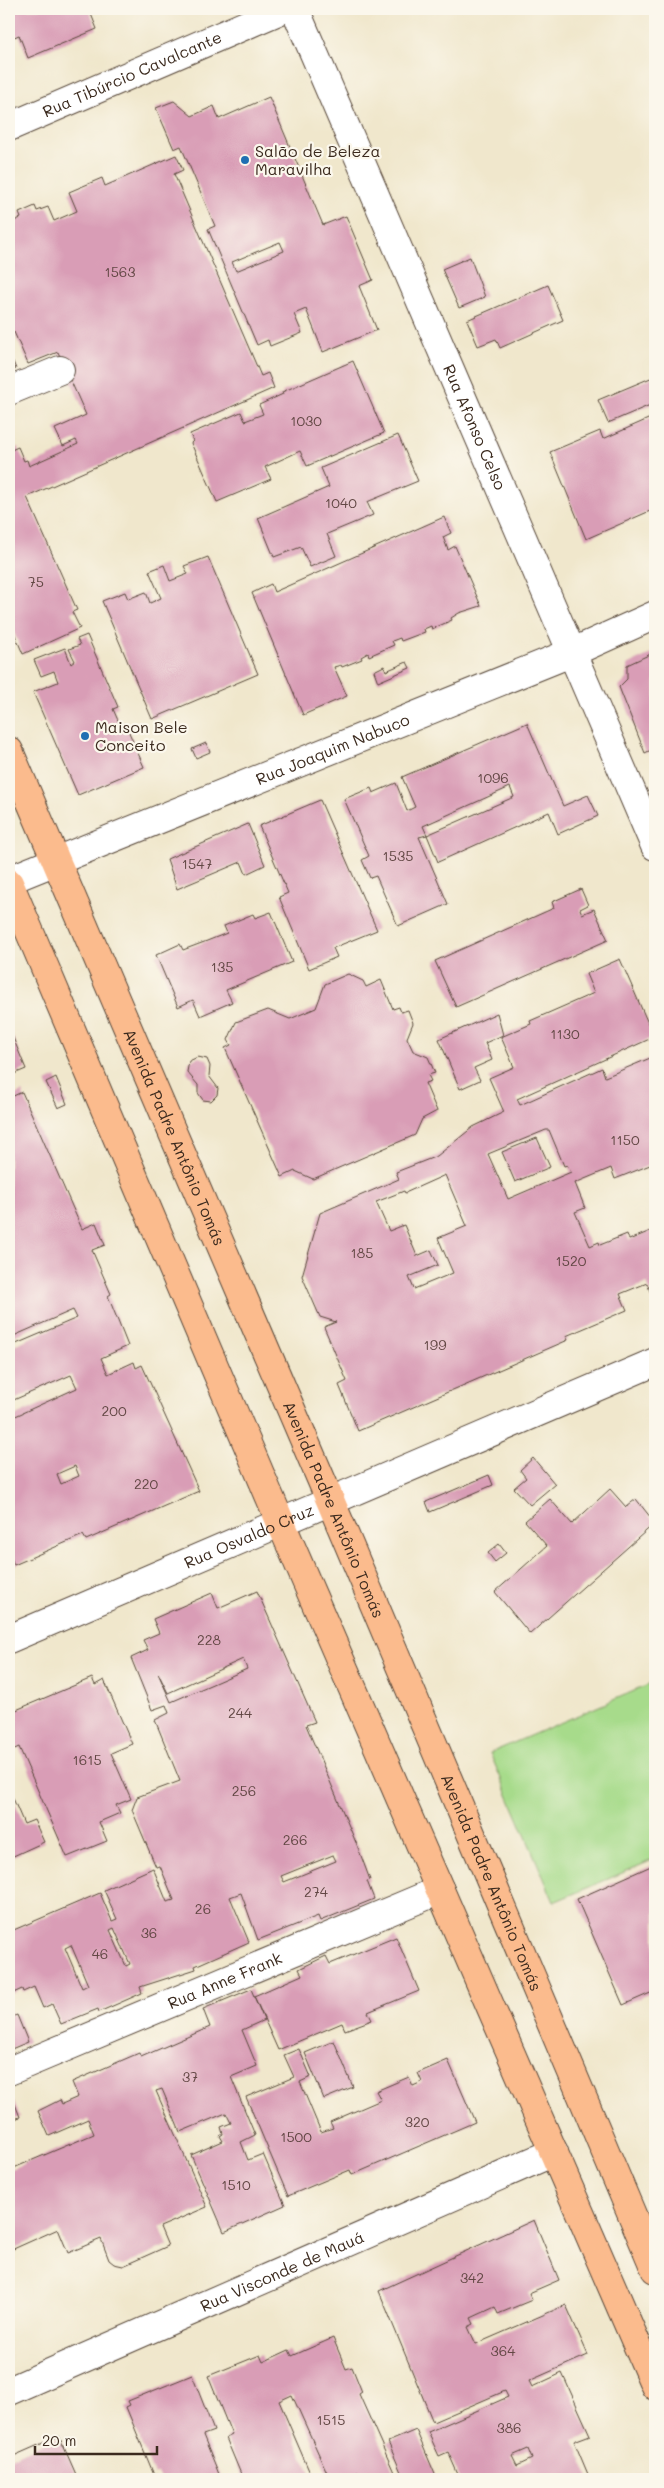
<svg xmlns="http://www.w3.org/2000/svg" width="664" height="2488" font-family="Mali,sans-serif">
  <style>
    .green { fill: #a7db8b; stroke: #718254 }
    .building { fill: #d99db6; fill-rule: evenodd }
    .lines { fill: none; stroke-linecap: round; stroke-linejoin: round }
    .minor-casing { stroke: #564638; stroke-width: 30 }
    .major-casing { stroke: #564638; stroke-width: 30 }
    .minor { stroke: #fff; stroke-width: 28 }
    .major { stroke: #fbbb8d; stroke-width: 28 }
    .poi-dot { fill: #1f6fb2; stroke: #fbf7ec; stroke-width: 2 }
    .labels { text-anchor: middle; stroke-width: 4.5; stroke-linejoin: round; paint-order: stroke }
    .number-label { font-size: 14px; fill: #624744 }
    .street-label { font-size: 16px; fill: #3b2a1e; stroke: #fbf7ec }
    .poi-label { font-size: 16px; fill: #3b2a1e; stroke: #fbf7ec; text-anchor: start }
  </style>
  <rect width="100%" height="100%" fill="#fbf7ec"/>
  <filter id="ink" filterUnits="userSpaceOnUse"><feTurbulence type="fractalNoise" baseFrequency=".02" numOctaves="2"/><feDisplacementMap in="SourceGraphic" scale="10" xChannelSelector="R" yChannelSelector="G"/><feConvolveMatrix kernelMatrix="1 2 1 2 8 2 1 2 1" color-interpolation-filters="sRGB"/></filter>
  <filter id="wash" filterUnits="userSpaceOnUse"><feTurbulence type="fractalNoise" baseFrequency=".0096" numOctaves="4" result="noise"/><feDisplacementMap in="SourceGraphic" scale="20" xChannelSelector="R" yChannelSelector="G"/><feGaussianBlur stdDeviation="1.12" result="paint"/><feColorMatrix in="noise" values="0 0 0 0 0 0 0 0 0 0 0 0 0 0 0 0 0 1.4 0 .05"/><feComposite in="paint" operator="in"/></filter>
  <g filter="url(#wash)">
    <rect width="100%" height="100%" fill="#f0e7cc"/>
    <!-- green -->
    <path class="green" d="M655,1682V1859L554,1902L490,1753Z"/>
    <g id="blocks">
      <!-- building -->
      <path class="building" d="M9,9H89L97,29L28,58L19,35L12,38L9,30Z
        M269,97L323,225L346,216L373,280L359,286L377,330L323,352L306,309L294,314L302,333L270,346L268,340L257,345L208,229L215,226L181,146L174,149L156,108L174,101L192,116L214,106L219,119ZM280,242L284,251L236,271L232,262Z
        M176,155L183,170L174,174L261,376L268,373L274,388L27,497L77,610L72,612L80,628L23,654L9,621V451L18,447L24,461L27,460L29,466L78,444L76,440L63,446L55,429L86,415L58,352L28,364L14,332L9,334V223L21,218L19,213L35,206L37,211L48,207L54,221L77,211L69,192L102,178L105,186Z
        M470,257L485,297L459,308L442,269Z
        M548,285L563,320L500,348L496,339L478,346L467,320Z
        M9,352L16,369L9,372Z
        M353,361L384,433L307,466L300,451L265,467L271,479L217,502L191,443L193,441L190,434L241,412L245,421L263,414L259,405L283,394L282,392Z
        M653,377L655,382V403L608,423L598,400Z
        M655,416V523L650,511L586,539L550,452L600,431L603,439Z
        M398,435L418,481L367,502L373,515L327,534L336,556L310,567L301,547L274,557L258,518L329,487L321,468Z
        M444,517L451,533L443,537L448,550L455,546L481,606L459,613L451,618L452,620L432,629L431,626L424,629L425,632L401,641L400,638L392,641L394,645L369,656L368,653L361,657L362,659L342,667L341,665L334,667L347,696L303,715L252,593L271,584L274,592Z
        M208,557L258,674L152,719L102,601L125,592L128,599L146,592L150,603L161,598L149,571L164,565L170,581L188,574L184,566Z
        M87,635L118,707L113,709L120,725L125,723L144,767L78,795L33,692L58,682L54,671L41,676L34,660L65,648L71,664L75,661L69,649L80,645L77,639Z
        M655,652V748L645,753L619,687L627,679V665Z
        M407,662L410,668L378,682L374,671L384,666L386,671Z
        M527,723L563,806L588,795L598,816L558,834L549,812L438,862L427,835L514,797L510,787L423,826L427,835L419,837L448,904L398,926L376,876L370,878L362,860L369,856L344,799L371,788L373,793L396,783L407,811L415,807L402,777Z
        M206,743L210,752L196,758L192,749Z
        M320,800L377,930L333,948L337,957L309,969L279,897L288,893L259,826Z
        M248,824L265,865L246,874L241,862L177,889L167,859Z
        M581,889L588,905L580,909L582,914L594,909L608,940L456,1007L435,961L554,908L552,902Z
        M271,912L292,962L226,990L232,1002L200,1016L193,1000L178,1007L156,955L180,944L183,950L207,941L227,933L224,926L253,914L255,918Z
        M620,959L654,1037L517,1099L520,1105L602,1068L605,1077L655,1056V1163L615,1179L611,1168L575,1183L585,1208L575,1212L590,1246L599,1242L600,1245L627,1234L629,1240L655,1229V1299H653L647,1283L620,1294L627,1310L566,1336L568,1340L358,1431L339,1385L347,1381L324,1327L336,1322L320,1317L302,1276L320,1213L399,1179L396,1172L437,1156L473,1127L504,1112L489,1078L514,1067L501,1037L531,1024L530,1021L594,993L586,974ZM546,1130H549L564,1166L567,1165L571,1172L508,1199L488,1154ZM445,1175L467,1226L438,1238L453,1273L414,1289L409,1277L438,1265L431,1250L417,1256L404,1225L389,1231L376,1202L404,1191L405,1193Z
        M348,974L363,981L366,987L381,980L393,1009L399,1007L401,1012L408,1010L413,1023L407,1038L413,1051L428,1057L435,1073L428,1075L431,1081L425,1083L437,1111L422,1119L415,1135L313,1179L295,1171L282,1177L225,1048L231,1045L228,1040L236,1022L268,1010L290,1019L316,1008L325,984Z
        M497,1013L503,1035L485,1043L492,1060L474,1068L480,1080L460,1089L439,1039Z
        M9,1028L26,1069L9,1076Z
        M198,1057L207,1059L210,1066L209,1076L218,1088L217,1095L211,1101L203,1100L198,1093V1085L187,1072L189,1061Z
        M56,1077L67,1104L58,1108L46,1082Z
        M22,1092L82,1229L96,1223L105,1245L92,1250L111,1294L108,1296L128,1346L101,1358L108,1374L134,1362L136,1368L142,1365L199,1491L86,1540L83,1535L14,1565L9,1553V1419L77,1388L71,1375L9,1402V1347L77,1318L73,1310L9,1338V1098ZM75,1466L79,1476L61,1484L57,1474Z
        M537,1138L550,1167L515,1182L502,1152Z
        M533,1458L555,1484L530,1505L514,1488L526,1478L520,1470Z
        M489,1475L493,1485L430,1512L426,1502Z
        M610,1489L626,1507L636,1499L655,1523L530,1634L495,1592L547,1546L525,1521L550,1499L572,1524Z
        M499,1544L506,1553L495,1562L488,1553Z
        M257,1591L315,1722L306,1725L357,1845L370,1880L367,1881L374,1899L320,1921L318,1916L258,1940L241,1893L230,1897L249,1942L195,1966L196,1969L140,1987L142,1993L99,2012L98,2009L61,2024L52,2004L43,2008L34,1987L23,1992L22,1989L9,1995V1932L100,1893L112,1921L117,1919L104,1890L153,1868L167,1902L174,1900L160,1866L156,1867L132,1810L137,1797L180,1781L155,1720L169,1713L166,1705L152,1710L131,1658L148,1650L143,1640L159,1633L153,1619L212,1593L218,1608ZM243,1659L247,1669L171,1702L158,1673L168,1693ZM333,1855L336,1861L284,1882L281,1876ZM114,1928L130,1964L126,1966L110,1930ZM71,1945L88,1985L82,1988L65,1948Z
        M92,1678L95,1685L104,1680L132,1744L111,1753L131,1799L116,1805L120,1813L99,1822L107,1841L67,1857L19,1747L10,1751L12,1758L9,1760V1713Z
        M9,1789L24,1824L34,1820L44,1842L9,1858Z
        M651,1866L655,1876V1991L623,2005L577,1899Z
        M396,1937L419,1991L368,2012L372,2020L345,2030L342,2023L278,2050L254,1996L302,1975L299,1969L326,1956L330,1964Z
        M251,1989L264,2020L242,2030L257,2066L231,2077L255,2135L241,2142L248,2160L263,2154L285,2205L224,2232L191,2155L223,2141L220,2136L223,2134L221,2127L231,2123L226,2113L180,2132L162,2089L156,2091L207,2207L160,2227L168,2246L123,2266L114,2264L109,2260L101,2239L68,2253L58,2229L9,2251V2170L94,2134L88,2119L49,2136L38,2111L60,2100L62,2104L78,2097L72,2082L139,2053L141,2057L210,2027L203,2009Z
        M9,2009L12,2017L17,2015L28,2042L9,2050Z
        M334,2041L353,2087L324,2099L305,2053Z
        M299,2049L311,2077L300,2082L321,2132L333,2128L330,2122L381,2100L376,2091L409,2077L413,2086L422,2082L418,2073L448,2060L475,2122L352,2175L350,2170L288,2196L246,2097L294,2077L284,2055Z
        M13,2099L20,2117L9,2121V2101Z
        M534,2220L559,2280L529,2293L532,2300L498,2314L495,2307L471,2318L474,2324L468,2327L476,2344L566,2305L588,2355L529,2381L532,2387L562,2373L590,2435L574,2441L590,2479H460L448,2452L439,2456L428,2432L508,2397L505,2391L433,2422L379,2291ZM528,2449L532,2459L517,2466L512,2456Z
        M333,2338L346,2369L352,2367L362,2392L359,2394L397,2479H362L358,2472L342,2479H330L292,2395L279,2401L310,2473L294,2479H243L226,2438L232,2435L208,2376L260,2355L263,2362L289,2350L292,2356Z
        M192,2375L214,2431L203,2435L221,2479H161L158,2473L154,2475L126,2407L130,2405L128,2401Z
        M416,2430L437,2479H404L388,2442Z
        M59,2436L78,2479H9V2458Z"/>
    </g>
  </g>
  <g filter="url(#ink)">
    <use href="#blocks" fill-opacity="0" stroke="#564638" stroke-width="1"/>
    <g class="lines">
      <!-- minor casing -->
      <g class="minor-casing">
        <g id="minor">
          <path id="s1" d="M295,9L655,846"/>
          <path id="s2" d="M9,127L283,9"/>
          <path d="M9,391L60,370"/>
          <path id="s3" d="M9,880L573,652L655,615"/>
          <path id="s4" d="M9,1639L655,1362"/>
          <path id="s5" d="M9,2071L440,1890"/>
          <path id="s6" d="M9,2391L554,2152"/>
        </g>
      </g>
      <!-- major casing -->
      <g class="major-casing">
        <g id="major">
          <path id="s7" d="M9,751L330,1500L655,2269"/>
          <path d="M9,883L280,1521L655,2386"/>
        </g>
      </g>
      <!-- minor -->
      <use href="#minor" class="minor"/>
      <!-- major -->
      <use href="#major" class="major"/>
    </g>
  </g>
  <!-- markers -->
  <g class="poi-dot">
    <circle cx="245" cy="160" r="5"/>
    <circle cx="85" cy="736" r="5"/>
  </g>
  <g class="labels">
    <!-- number labels -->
    <g class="number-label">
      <text x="120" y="277">1563</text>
      <text x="306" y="426">1030</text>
      <text x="341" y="508">1040</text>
      <text x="36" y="587">75</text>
      <text x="493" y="783">1096</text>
      <text x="398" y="861">1535</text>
      <text x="197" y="869">1547</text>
      <text x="222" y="972">135</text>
      <text x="565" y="1039">1130</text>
      <text x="625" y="1145">1150</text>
      <text x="362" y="1258">185</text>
      <text x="571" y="1266">1520</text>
      <text x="435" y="1350">199</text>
      <text x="114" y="1416">200</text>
      <text x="146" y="1489">220</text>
      <text x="209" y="1645">228</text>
      <text x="240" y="1718">244</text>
      <text x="87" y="1765">1615</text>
      <text x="244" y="1796">256</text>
      <text x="295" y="1845">266</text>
      <text x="316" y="1897">274</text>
      <text x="203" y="1914">26</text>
      <text x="149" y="1938">36</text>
      <text x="100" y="1959">46</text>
      <text x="190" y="2082">37</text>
      <text x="417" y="2127">320</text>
      <text x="296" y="2142">1500</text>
      <text x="236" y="2190">1510</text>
      <text x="472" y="2283">342</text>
      <text x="503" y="2356">364</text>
      <text x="331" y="2425">1515</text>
      <text x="509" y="2433">386</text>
    </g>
    <!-- street labels -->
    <g class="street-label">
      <text dy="6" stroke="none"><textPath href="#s2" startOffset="134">Rua Tibúrcio Cavalcante</textPath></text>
      <text dy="6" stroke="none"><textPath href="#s1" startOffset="455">Rua Afonso Celso</textPath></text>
      <text dy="6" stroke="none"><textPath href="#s3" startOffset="349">Rua Joaquim Nabuco</textPath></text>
      <text dy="6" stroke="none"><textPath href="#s7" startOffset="420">Avenida Padre Antônio Tomás</textPath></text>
      <text dy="6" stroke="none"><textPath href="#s7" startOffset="825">Avenida Padre Antônio Tomás</textPath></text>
      <text dy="6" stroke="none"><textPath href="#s4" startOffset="261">Rua Osvaldo Cruz</textPath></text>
      <text dy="6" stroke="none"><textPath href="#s7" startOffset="1230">Avenida Padre Antônio Tomás</textPath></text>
      <text dy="6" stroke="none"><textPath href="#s5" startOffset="234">Rua Anne Frank</textPath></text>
      <text dy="6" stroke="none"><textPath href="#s6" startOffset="298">Rua Visconde de Mauá</textPath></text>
    </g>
    <!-- poi labels -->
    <g class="poi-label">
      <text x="255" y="157">Salão de Beleza<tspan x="255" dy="18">Maravilha</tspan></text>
      <text x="95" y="733">Maison Bele<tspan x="95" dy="18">Conceito</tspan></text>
    </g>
  </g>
  <!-- margin -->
  <rect width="664" height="2488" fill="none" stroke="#fbf7ec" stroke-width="30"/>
  <!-- scale -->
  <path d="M35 2446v8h122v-8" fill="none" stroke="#3b2a1e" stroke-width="2.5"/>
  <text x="42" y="2446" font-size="15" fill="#3b2a1e" stroke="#fbf7ec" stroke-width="4" paint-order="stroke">20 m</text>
</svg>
